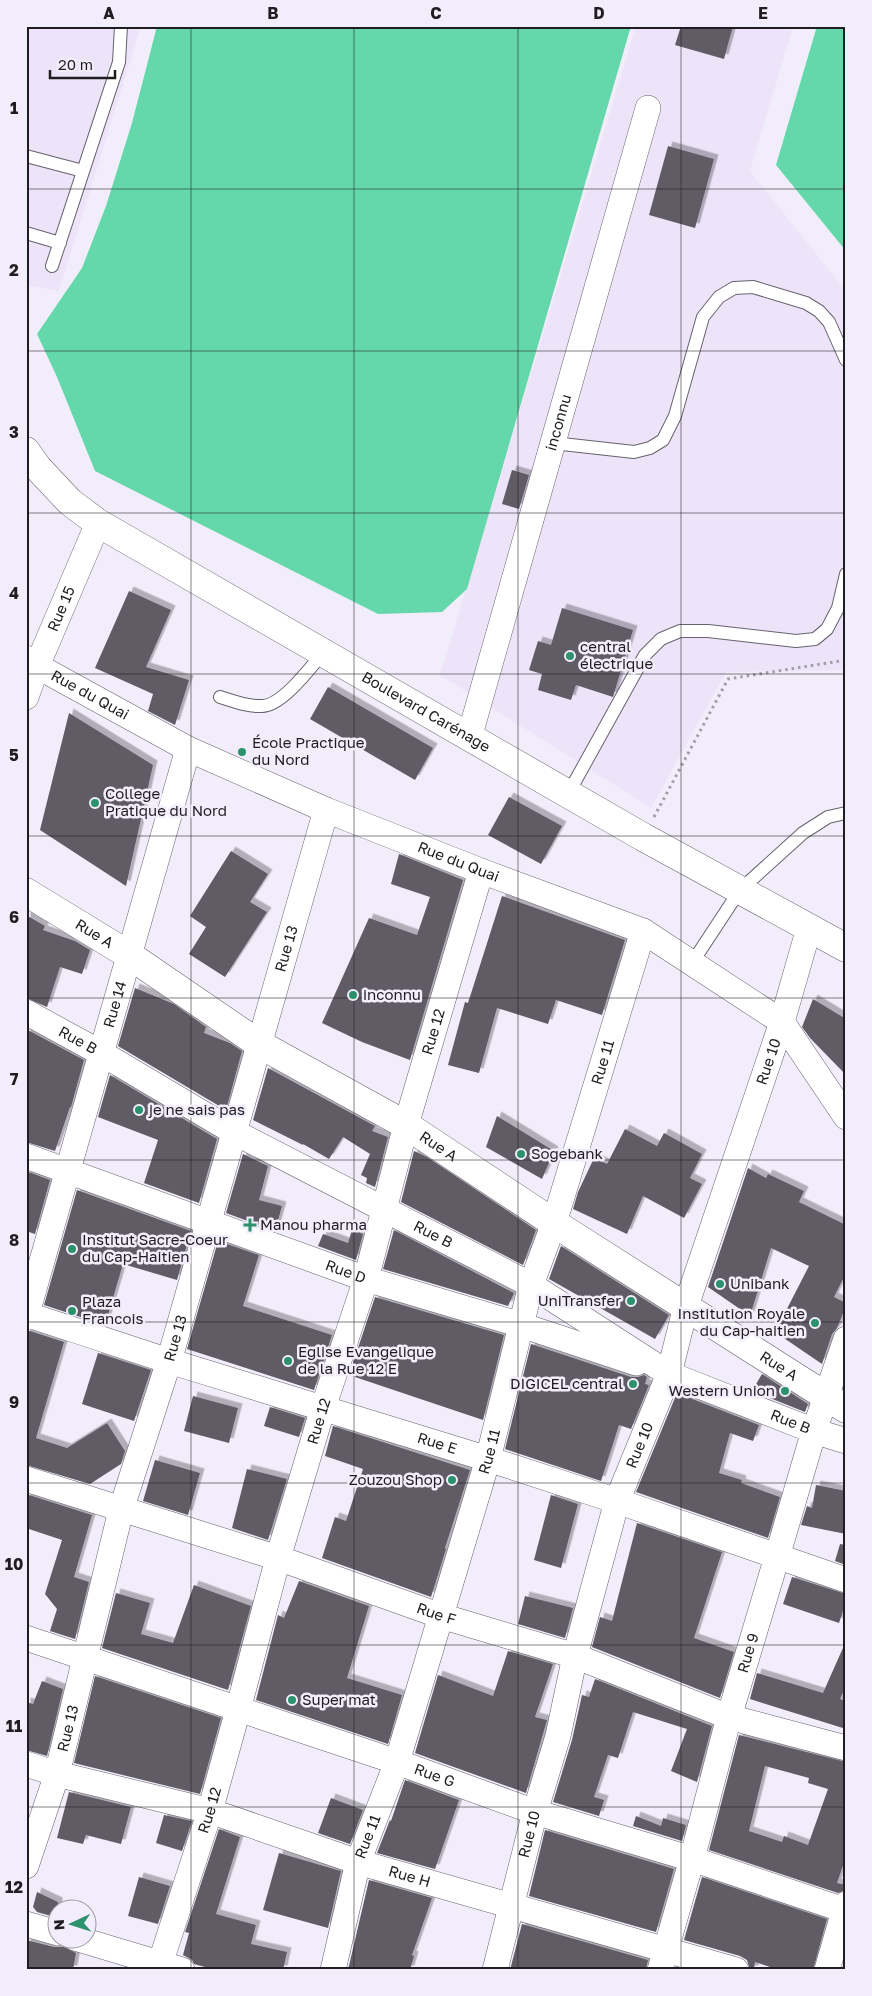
<svg xmlns="http://www.w3.org/2000/svg" width="872" height="1996" font-family="'Golos Text',sans-serif">
  <style>
    .built { fill: #ede4f9 }
    .water { fill: #65d8ab }
    .building { fill: #605b66; fill-rule: evenodd; filter: url(#shadow) }
    .lines { fill: none; stroke-linecap: round; stroke-linejoin: round }
    .service-casing { stroke: #67626e; stroke-width: 14 }
    .minor-casing { stroke: #67626e; stroke-width: 26 }
    .tertiary-casing { stroke: #67626e; stroke-width: 29 }
    .path { stroke: #a09da6; stroke-width: 3; stroke-dasharray: 2.5 4; stroke-linecap: butt }
    .service { stroke: #fff; stroke-width: 12 }
    .minor { stroke: #fff; stroke-width: 25 }
    .tertiary { stroke: #fff; stroke-width: 28 }
    .grid { fill: none; stroke: #1f1d21; stroke-width: 1; stroke-opacity: 0.55 }
    .poi-dot { fill: #2c916d; stroke: #f2edfa; stroke-width: 2 }
    .labels { text-anchor: middle; stroke-width: 5; stroke-linejoin: round; paint-order: stroke }
    .street-label { font-size: 15px; fill: #1f1d21; stroke: #f2edfa }
    .poi-label { font-size: 15px; fill: #1f1d21; stroke: #f2edfa; text-anchor: start }
    .neatline { fill: none; stroke: #1f1d21; stroke-width: 2 }
    .grid-label { font-size: 16px; text-anchor: middle; font-weight: bold; fill: #1f1d21 }
  </style>
  <defs>
    <filter id="shadow"><feDropShadow dx="4.5" dy="-4.5" stdDeviation="0" flood-color="#0004"/></filter>
  </defs>
  <rect width="100%" height="100%" fill="#f2edfa"/>
  <!-- built -->
  <path class="built" d="M26,26H141L59,291L26,285Z
    M636,26H793L750,171L846,291V670L726,672L651,808L440,675Z"/>
  <!-- water -->
  <path class="water" d="M157,26H631L467,589L442,612L378,614L95,471L57,377L37,334L82,268L106,206L132,123Z
    M817,26H846V251L776,165Z"/>
  <!-- building -->
  <path class="building" d="M681,26H733L724,59L675,45Z
    M668,146L714,159L695,228L649,215Z
    M512,470L529,475L519,509L502,504Z
    M129,591L171,610L146,667L189,680L175,725L148,711L153,694L95,668Z
    M562,608L633,630L613,697L576,685L571,700L538,690L542,674L529,670L538,641L551,645Z
    M328,687L433,748L415,780L310,719Z
    M69,713L153,765L126,886L40,830Z
    M509,797L562,826L541,864L488,835Z
    M231,851L268,874L250,902L267,912L225,977L189,954L206,927L190,916Z
    M399,854L463,880L410,1060L362,1042L322,1023L369,918L417,935L430,897L391,884Z
    M502,896L625,940L602,1015L556,1000L548,1024L497,1008L479,1073L448,1065L465,1002L468,1003Z
    M26,915L45,926L43,930L75,941L90,950L82,974L60,967L47,1007L26,998Z
    M135,988L174,1004L206,1027L204,1033L230,1043L242,1051L226,1110L118,1046Z
    M813,999L846,1019V1075L810,1038L802,1027Z
    M26,1029L84,1060L71,1107H70L55,1151L26,1142Z
    M268,1068L375,1126L372,1131L388,1137L375,1187L366,1183L367,1178L361,1175L370,1154L343,1137L329,1159L303,1144V1145L253,1120Z
    M110,1075L217,1139L199,1203L144,1183L158,1140L98,1117Z
    M497,1116L554,1151L542,1179L486,1147Z
    M625,1129L657,1146L664,1133L702,1154L690,1178L702,1184L684,1218L643,1196L627,1234L573,1209L578,1192L594,1158L607,1164Z
    M414,1151L427,1157L536,1230L523,1265L401,1202Z
    M243,1154L268,1166L259,1200L282,1206L275,1231L226,1213Z
    M748,1168L766,1178L768,1174L804,1191L799,1202L846,1225V1273L834,1297L846,1303V1306L837,1328L832,1334L822,1364L775,1332L809,1266L771,1248L750,1316L708,1287Z
    M26,1171L50,1180L35,1234L26,1231Z
    M77,1190L191,1231L177,1280L123,1264L105,1325L44,1305Z
    M352,1230L363,1234L356,1260L318,1246L323,1234L348,1243Z
    M394,1230L514,1293L508,1306L383,1269Z
    M218,1241L259,1255L243,1306L332,1335L314,1390L187,1349Z
    M561,1246L669,1315L655,1339L549,1279Z
    M375,1297L504,1335L483,1420L349,1375Z
    M26,1331H30L64,1342L36,1438L67,1448L107,1423L125,1451L121,1464L90,1484L26,1465L29,1454H26Z
    M531,1344L631,1377H638L644,1375L647,1377L645,1384L649,1385L631,1429L619,1425L601,1481L505,1449Z
    M98,1353L151,1370L134,1421L82,1404Z
    M762,1374L808,1404L805,1412L752,1391Z
    M677,1393L759,1425L753,1441L730,1433L719,1473L742,1480L741,1483L780,1497L768,1538L636,1492Z
    M193,1396L238,1408L229,1443L184,1431Z
    M270,1407L305,1418L299,1437L264,1426Z
    M333,1426L470,1470L445,1548L446,1549L431,1597L322,1558L335,1517L346,1521L363,1469L325,1456Z
    M155,1460L200,1473L188,1515L143,1501Z
    M247,1469L287,1479L268,1540L232,1528Z
    M816,1485L846,1491V1534L801,1525L807,1506L812,1508Z
    M26,1494L92,1515L74,1577L89,1582L75,1639L50,1631L57,1609L45,1594L62,1540L26,1528Z
    M551,1495L578,1504L561,1568L534,1560Z
    M637,1523L722,1552L694,1638L734,1652L720,1698L592,1647L600,1617L612,1621Z
    M840,1544L846,1545V1565L835,1561Z
    M792,1577L846,1594V1602L839,1623L783,1604Z
    M299,1581L369,1606L347,1678L402,1695L388,1744L256,1700L278,1615L284,1618Z
    M194,1585L251,1606L228,1690L102,1648L116,1593L150,1603L141,1634L173,1643Z
    M525,1596L573,1608L565,1638L518,1624Z
    M846,1641V1686L840,1699L846,1701V1729L750,1699L757,1673L823,1693Z
    M508,1651L553,1664L535,1717L547,1720L526,1793L415,1753L438,1675L493,1696Z
    M95,1676L221,1718L200,1794L74,1763Z
    M595,1679L712,1726L697,1782L671,1771L687,1729L633,1712L618,1758L608,1755L594,1797L604,1800L599,1816L553,1802L572,1740L582,1695L589,1697Z
    M42,1681L63,1689L47,1756L26,1750V1702L33,1704Z
    M739,1735L846,1762V1857L837,1883L846,1885V1890L838,1893L709,1850ZM765,1766L809,1778L808,1783L828,1789L808,1845L784,1836L782,1842L749,1831Z
    M405,1780L459,1800L435,1869L377,1853L390,1820L391,1821Z
    M69,1792L131,1807L121,1844L86,1835L83,1844L57,1838Z
    M331,1798L363,1810L350,1844L318,1833Z
    M164,1815L192,1821L182,1851L156,1843Z
    M636,1816L661,1826L663,1818L686,1825L682,1841L633,1826Z
    M219,1829L240,1837L216,1914L256,1925L251,1944L287,1952L283,1970H216L194,1964L192,1960L183,1955L189,1933L185,1932Z
    M545,1830L674,1869L656,1932L529,1896Z
    M279,1853L341,1871L328,1928L263,1910Z
    M139,1877L170,1886L158,1924L128,1916Z
    M702,1877L827,1919L813,1970H779L755,1962L754,1970H750L747,1960L740,1956L684,1940Z
    M369,1880L432,1898L412,1955L414,1956L410,1970H348Z
    M37,1892L58,1902V1918L37,1912L33,1907Z
    M522,1924L648,1960L646,1970H510Z
    M26,1940L54,1947H64L76,1953L73,1970H26Z"/>
  <g class="lines">
    <!-- service casing -->
    <g class="service-casing">
      <path id="service" d="M26,156L83,171
        M26,233L60,243
        M52,266L119,62L121,26
        M553,443L634,452L650,448L663,440L675,416L703,317L719,297L734,288L753,287L806,303L819,311L829,322L846,360
        M220,697C233,701 248,707 262,706C282,706 310,668 323,653
        M568,794L645,655L661,639L680,631H708L796,641L815,639L827,629L838,608L846,574
        M692,963L740,890L803,833L828,817L846,813"/>
    </g>
    <!-- minor casing -->
    <g class="minor-casing">
      <g id="minor">
        <path id="s1" d="M26,658L37,666L188,749L326,810L481,871L643,931L782,1022L846,1117"/>
        <path id="s2" d="M26,697L37,666L98,523"/>
        <path id="s3" d="M469,738L648,108"/>
        <path id="s4" d="M26,1012L101,1053L234,1132L531,1285L669,1374L814,1431L846,1441"/>
        <path id="s5" d="M26,1156L366,1279L521,1325L636,1363"/>
        <path id="s6" d="M26,1314L169,1361L488,1459L617,1501L846,1580"/>
        <path id="s7" d="M26,1317L188,749"/>
        <path id="s8" d="M26,1479L278,1558L441,1616L575,1656L729,1717L846,1748"/>
        <path id="s9" d="M26,1638L397,1762L535,1812L692,1859L844,1910"/>
        <path id="s10" d="M26,1764L57,1774L210,1811L358,1862L736,1970"/>
        <path id="s11" d="M26,1866L57,1774L121,1510L169,1361L326,810"/>
        <path d="M26,1924L58,1933"/>
        <path d="M75,1938L182,1970"/>
        <path id="s12" d="M158,1970L210,1811L238,1710L278,1558L323,1408L366,1279L406,1125L481,871"/>
        <path id="s13" d="M333,1970L358,1862L397,1762L488,1459L531,1285L554,1223L643,931"/>
        <path id="s14" d="M495,1970L535,1812L558,1736L575,1656L617,1501L669,1374L686,1306L782,1022L809,928"/>
        <path id="s15" d="M660,1970L692,1859L729,1717L777,1557L814,1431L846,1339"/>
        <path d="M827,1970L846,1904"/>
      </g>
    </g>
    <!-- tertiary casing -->
    <g class="tertiary-casing">
      <g id="tertiary">
        <path id="s16" d="M26,451L38,468L70,502L98,523L643,837L846,948"/>
        <path id="s17" d="M26,892L129,955L259,1044L406,1125L554,1223L846,1409"/>
      </g>
    </g>
    <!-- path -->
    <path class="path" d="M654,817L728,679L846,660"/>
    <!-- service -->
    <use href="#service" class="service"/>
    <!-- minor -->
    <use href="#minor" class="minor"/>
    <!-- tertiary -->
    <use href="#tertiary" class="tertiary"/>
  </g>
  <!-- grid -->
  <path class="grid" d="M191,26V1970M354,26V1970M518,26V1970M681,26V1970M26,189H846M26,351H846M26,513H846M26,674H846M26,836H846M26,998H846M26,1160H846M26,1322H846M26,1483H846M26,1645H846M26,1807H846"/>
  <!-- markers -->
  <g class="poi-dot">
    <circle cx="570" cy="656" r="5"/>
    <circle cx="242" cy="752" r="5"/>
    <circle cx="95" cy="803" r="5"/>
    <circle cx="353" cy="995" r="5"/>
    <circle cx="139" cy="1110" r="5"/>
    <circle cx="521" cy="1154" r="5"/>
    <path d="M247.5 1217.5h5v5h5v5h-5v5h-5v-5h-5v-5h5z"/>
    <circle cx="72" cy="1249" r="5"/>
    <circle cx="720" cy="1284" r="5"/>
    <circle cx="631" cy="1301" r="5"/>
    <circle cx="72" cy="1311" r="5"/>
    <circle cx="815" cy="1323" r="5"/>
    <circle cx="288" cy="1361" r="5"/>
    <circle cx="633" cy="1384" r="5"/>
    <circle cx="785" cy="1391" r="5"/>
    <circle cx="452" cy="1480" r="5"/>
    <circle cx="292" cy="1700" r="5"/>
  </g>
  <g class="labels">
    <!-- street labels -->
    <g class="street-label">
      <text dy="5" stroke="none"><textPath href="#s3" startOffset="328">inconnu</textPath></text>
      <text dy="5" stroke="none"><textPath href="#s2" startOffset="95">Rue 15</textPath></text>
      <text dy="5" stroke="none"><textPath href="#s1" startOffset="74">Rue du Quai</textPath></text>
      <text dy="5" stroke="none"><textPath href="#s16" startOffset="481">Boulevard Carénage</textPath></text>
      <text dy="5" stroke="none"><textPath href="#s1" startOffset="479">Rue du Quai</textPath></text>
      <text dy="5" stroke="none"><textPath href="#s17" startOffset="80">Rue A</textPath></text>
      <text dy="5" stroke="none"><textPath href="#s11" startOffset="954">Rue 13</textPath></text>
      <text dy="5" stroke="none"><textPath href="#s7" startOffset="325">Rue 14</textPath></text>
      <text dy="5" stroke="none"><textPath href="#s12" startOffset="978">Rue 12</textPath></text>
      <text dy="5" stroke="none"><textPath href="#s4" startOffset="59">Rue B</textPath></text>
      <text dy="5" stroke="none"><textPath href="#s13" startOffset="948">Rue 11</textPath></text>
      <text dy="5" stroke="none"><textPath href="#s14" startOffset="950">Rue 10</textPath></text>
      <text dy="5" stroke="none"><textPath href="#s17" startOffset="485">Rue A</textPath></text>
      <text dy="5" stroke="none"><textPath href="#s4" startOffset="464">Rue B</textPath></text>
      <text dy="5" stroke="none"><textPath href="#s5" startOffset="340">Rue D</textPath></text>
      <text dy="5" stroke="none"><textPath href="#s11" startOffset="549">Rue 13</textPath></text>
      <text dy="5" stroke="none"><textPath href="#s17" startOffset="890">Rue A</textPath></text>
      <text dy="5" stroke="none"><textPath href="#s12" startOffset="572">Rue 12</textPath></text>
      <text dy="5" stroke="none"><textPath href="#s4" startOffset="869">Rue B</textPath></text>
      <text dy="5" stroke="none"><textPath href="#s6" startOffset="431">Rue E</textPath></text>
      <text dy="5" stroke="none"><textPath href="#s14" startOffset="545">Rue 10</textPath></text>
      <text dy="5" stroke="none"><textPath href="#s13" startOffset="542">Rue 11</textPath></text>
      <text dy="5" stroke="none"><textPath href="#s8" startOffset="432">Rue F</textPath></text>
      <text dy="5" stroke="none"><textPath href="#s15" startOffset="329">Rue 9</textPath></text>
      <text dy="5" stroke="none"><textPath href="#s11" startOffset="144">Rue 13</textPath></text>
      <text dy="5" stroke="none"><textPath href="#s9" startOffset="431">Rue G</textPath></text>
      <text dy="5" stroke="none"><textPath href="#s12" startOffset="168">Rue 12</textPath></text>
      <text dy="5" stroke="none"><textPath href="#s14" startOffset="140">Rue 10</textPath></text>
      <text dy="5" stroke="none"><textPath href="#s13" startOffset="138">Rue 11</textPath></text>
      <text dy="5" stroke="none"><textPath href="#s10" startOffset="400">Rue H</textPath></text>
    </g>
    <!-- poi labels -->
    <g class="poi-label">
      <text x="580" y="652">central<tspan x="580" dy="17">électrique</tspan></text>
      <text x="252" y="748">École Practique<tspan x="252" dy="17">du Nord</tspan></text>
      <text x="105" y="799">College<tspan x="105" dy="17">Pratique du Nord</tspan></text>
      <text x="363" y="1000">inconnu</text>
      <text x="149" y="1115">je ne sais pas</text>
      <text x="531" y="1159">Sogebank</text>
      <text x="260" y="1230">Manou pharma</text>
      <text x="82" y="1245">Institut Sacre-Coeur<tspan x="82" dy="17">du Cap-Haitien</tspan></text>
      <text x="730" y="1289">Unibank</text>
      <text x="621" y="1306" text-anchor="end">UniTransfer</text>
      <text x="82" y="1307">Plaza<tspan x="82" dy="17">Francois</tspan></text>
      <text x="805" y="1319" text-anchor="end">Institution Royale<tspan x="805" dy="17">du Cap-haitien</tspan></text>
      <text x="298" y="1357">Eglise Evangelique<tspan x="298" dy="17">de la Rue 12 E</tspan></text>
      <text x="623" y="1389" text-anchor="end">DIGICEL central</text>
      <text x="775" y="1396" text-anchor="end">Western Union</text>
      <text x="442" y="1485" text-anchor="end">Zouzou Shop</text>
      <text x="302" y="1705">Super mat</text>
    </g>
  </g>
  <!-- border -->
  <rect width="872" height="1996" fill="none" stroke="#f2edfa" stroke-width="55"/>
  <!-- north arrow -->
  <g transform="translate(72 1924) rotate(266)"><circle r="24" fill="#f2edfa" stroke="#9e9aa3"/>
  <path d="M0-4L9 19L0 12L-9 19Z" fill="#2c916d"/>
  <text y="-8" font-size="14" font-weight="bold" text-anchor="middle" fill="#1f1d21">N</text>
  </g>
  <!-- scale -->
  <path d="M50 70v8h65v-8" fill="none" stroke="#1f1d21" stroke-width="2.5"/>
  <text x="58" y="70" font-size="15" fill="#1f1d21" stroke="#f2edfa" stroke-width="4" paint-order="stroke">20 m</text>
  <rect x="28" y="28" width="816" height="1940" class="neatline"/>
  <g class="grid-label">
    <text x="109" y="19">A</text>
    <text x="273" y="19">B</text>
    <text x="436" y="19">C</text>
    <text x="599" y="19">D</text>
    <text x="763" y="19">E</text>
    <text x="14" y="114">1</text>
    <text x="14" y="276">2</text>
    <text x="14" y="438">3</text>
    <text x="14" y="599">4</text>
    <text x="14" y="761">5</text>
    <text x="14" y="923">6</text>
    <text x="14" y="1085">7</text>
    <text x="14" y="1246">8</text>
    <text x="14" y="1408">9</text>
    <text x="14" y="1570">10</text>
    <text x="14" y="1732">11</text>
    <text x="14" y="1893">12</text>
  </g>
</svg>
